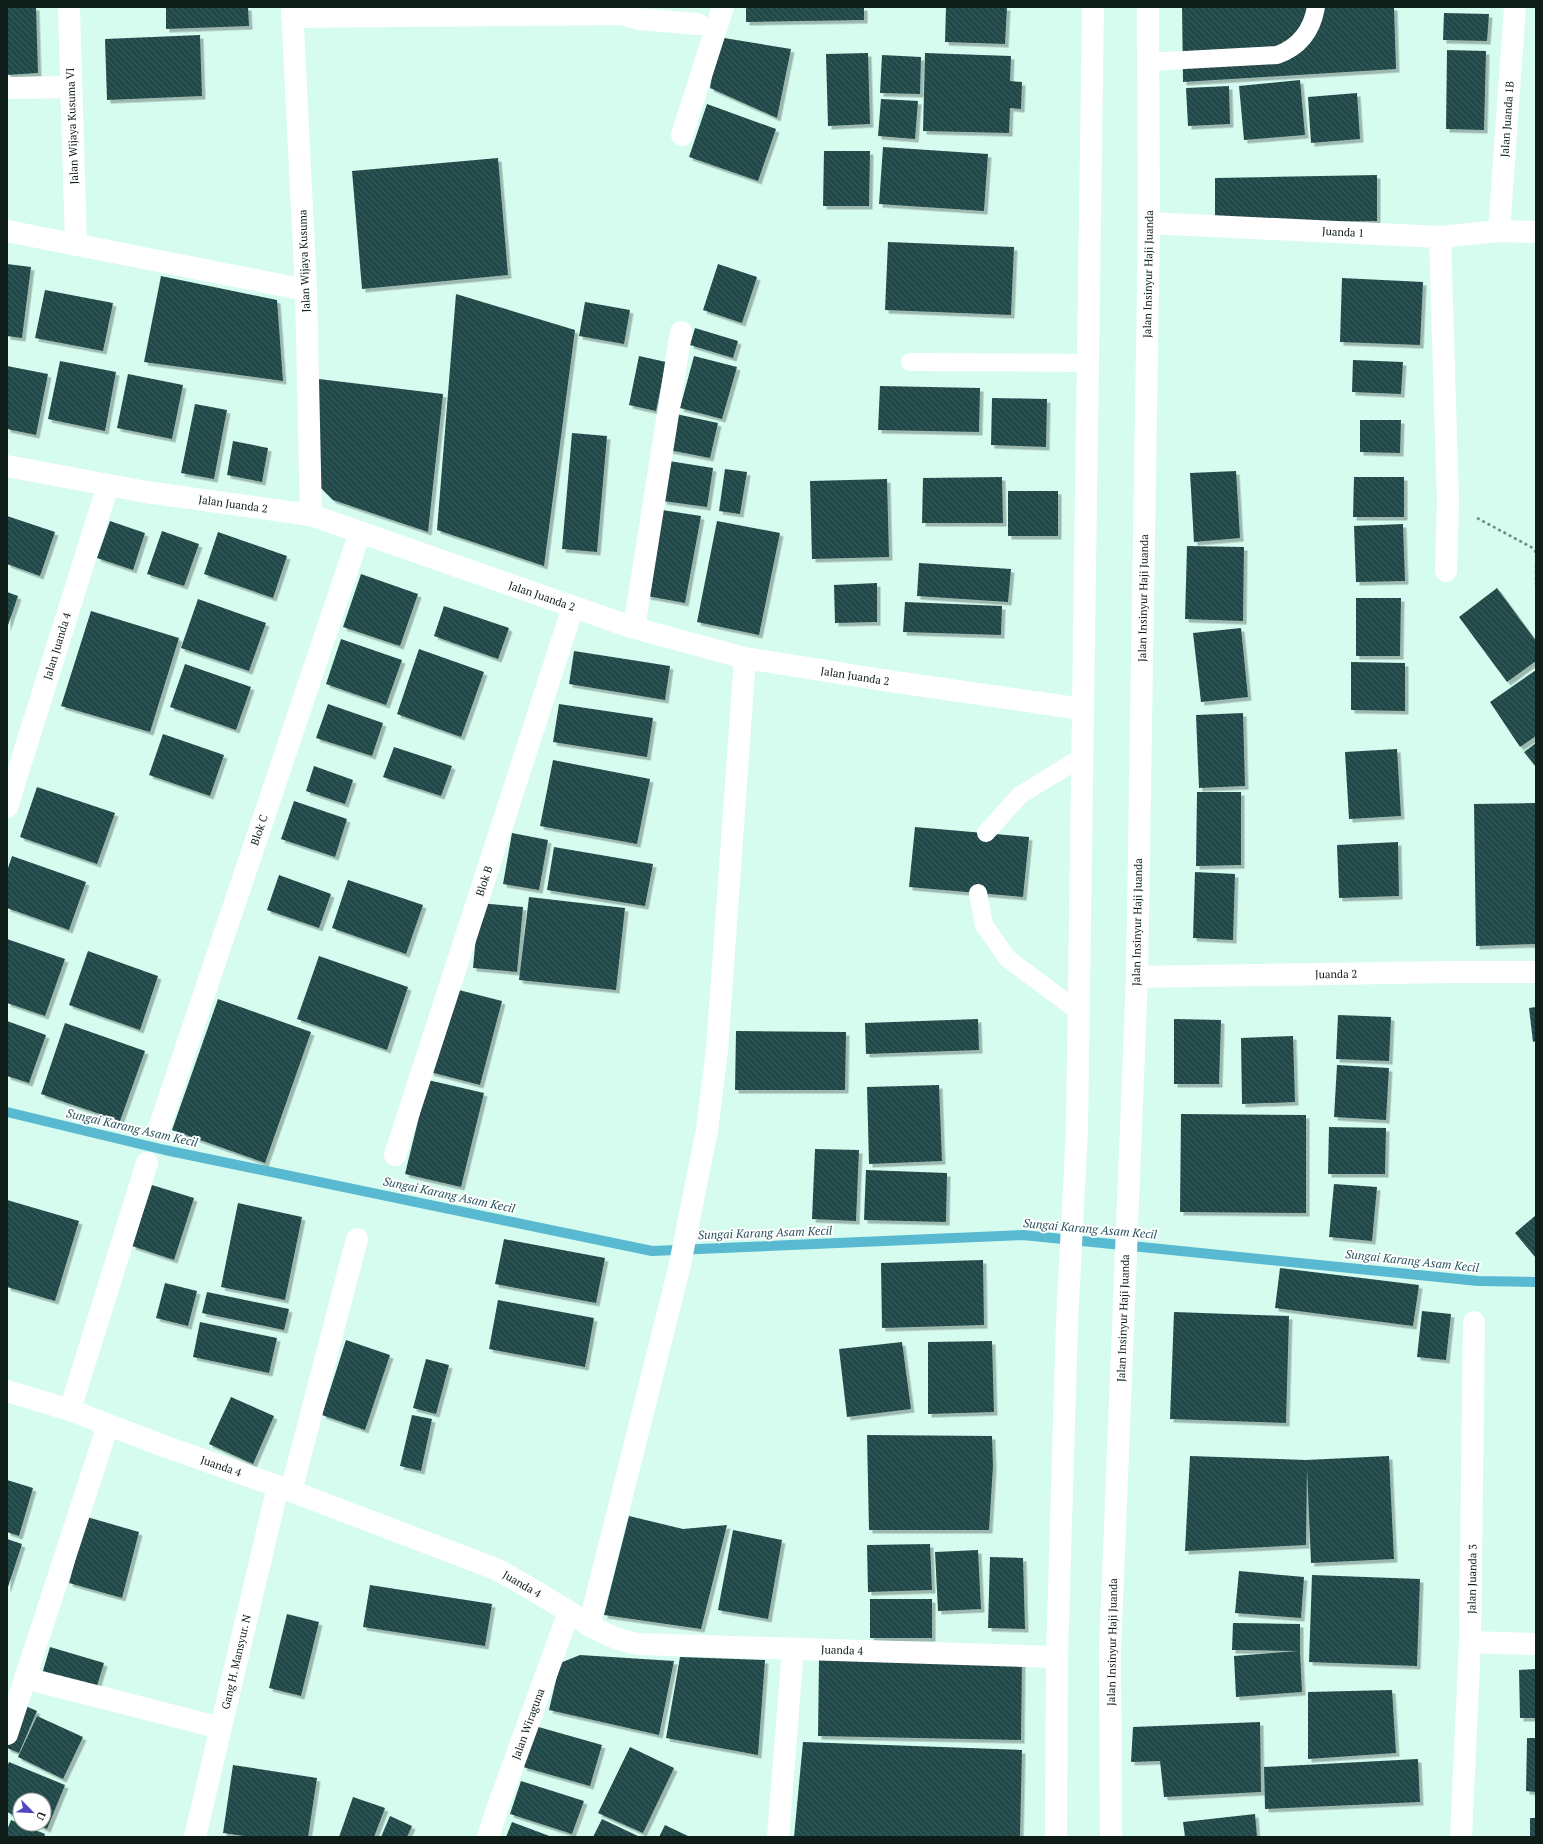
<svg xmlns="http://www.w3.org/2000/svg" width="1543" height="1844" font-family="'PT Serif',serif">
  <style>
    .lines { fill: none; stroke-linecap: round; stroke-linejoin: round }
    .stream { stroke: #59b9d1; stroke-width: 10 }
    .building { fill: url(#building-back-hatch); filter: url(#shadow) }
    .path { stroke: #6e8980; stroke-width: 2.5; stroke-dasharray: 3 3; stroke-linecap: butt }
    .lane { stroke: #fff; stroke-width: 18 }
    .street { stroke: #fff; stroke-width: 22 }
    .highway { stroke: #fff; stroke-width: 22 }
    .labels { text-anchor: middle; stroke-width: 4; stroke-linejoin: round; paint-order: stroke }
    .street-label { font-size: 11px; fill: #0e1d18; stroke: #fff }
    .water-label { font-size: 12px; font-style: italic; fill: #29535e; stroke: #fff }
  </style>
  <defs>
    <pattern id="building-back-hatch" width="6" height="6" patternUnits="userSpaceOnUse"><rect width="6" height="6" fill="#244949"/><path d="M-1 5l2 2M0 0l6 6M5-1l2 2" fill="none" stroke="#416060"/></pattern>
    <filter id="shadow"><feDropShadow dx="3.5" dy="3.5" stdDeviation="0" flood-color="#0004"/></filter>
  </defs>
  <rect width="100%" height="100%" fill="#d6fcef"/>
  <g class="lines">
    <!-- stream -->
    <path class="stream" d="M7,1112L165,1150L652,1251L1023,1235L1478,1281L1536,1282"/>
  </g>
  <!-- building -->
  <path class="building" d="M7,7H36L38,73L7,75Z
    M166,7H248L249,26L166,29Z
    M746,7H864V20L746,22Z
    M946,7H1007L1005,44L945,42Z
    M1182,7H1394L1396,69L1183,82Z
    M1444,13L1489,14L1487,41L1443,40Z
    M200,35L202,96L107,100L105,39Z
    M718,37L791,49L777,118L710,88Z
    M1447,50L1486,51L1484,130L1446,129Z
    M868,53L870,124L828,126L826,54Z
    M925,53L1011,56L1010,81L1022,82L1021,109L1010,108L1009,133L923,131Z
    M882,55L921,57L920,94L880,93Z
    M1300,80L1305,135L1244,140L1239,86Z
    M1229,86L1230,124L1188,126L1186,88Z
    M1357,93L1360,139L1311,143L1308,97Z
    M881,99L918,101L915,139L878,136Z
    M707,104L776,129L758,181L689,157Z
    M883,147L988,154L984,211L879,204Z
    M824,151H870L869,206H823Z
    M498,158L508,275L362,289L352,171Z
    M1377,175V221L1215,223V178Z
    M888,242L1014,247L1011,315L885,310Z
    M7,264L31,267L22,338L7,336Z
    M718,264L757,277L742,323L703,310Z
    M161,276L277,300L283,381L144,362Z
    M1342,278L1423,282L1420,345L1340,342Z
    M45,290L113,303L103,351L35,338Z
    M456,294L575,330L544,566L437,530Z
    M585,302L630,310L624,344L579,336Z
    M695,328L738,341L733,358L690,345Z
    M639,356L666,362L656,411L629,405Z
    M694,356L737,367L722,419L680,408Z
    M1353,360L1403,362L1401,394L1352,392Z
    M60,361L116,372L105,431L48,419Z
    M7,366L48,374L36,435L7,429Z
    M128,374L183,385L172,439L117,428Z
    M319,379L443,394L428,532L333,500L319,486Z
    M880,386L980,388L979,432L878,430Z
    M992,398L1047,399L1046,447L991,445Z
    M195,404L227,410L214,479L181,473Z
    M676,414L718,423L710,458L669,450Z
    M1360,420H1401L1400,453L1360,452Z
    M572,433L607,436L597,552L562,549Z
    M233,441L268,448L262,482L227,475Z
    M669,461L713,468L707,507L663,501Z
    M725,469L747,472L740,514L719,511Z
    M1236,471L1240,538L1194,542L1190,473Z
    M1002,477L1003,523H922L923,478Z
    M1354,477H1404V517H1353Z
    M887,479L889,557L812,559L810,481Z
    M1008,491H1058V536H1008Z
    M662,510L701,516L685,603L647,596Z
    M7,516L55,532L40,576L7,564Z
    M110,521L145,533L133,570L97,558Z
    M717,521L780,533L759,635L697,622Z
    M1403,524L1405,581L1356,582L1354,526Z
    M162,531L199,544L184,586L147,574Z
    M218,532L287,556L273,598L204,574Z
    M1187,546L1244,547L1243,621L1185,619Z
    M919,563L1011,569L1008,602L917,596Z
    M361,574L418,594L400,646L343,627Z
    M877,583V622L835,623L834,585Z
    M1497,588L1536,641V661L1507,682L1459,617Z
    M7,592L18,596L7,628Z
    M1356,598H1401L1400,656H1356Z
    M198,599L266,623L249,671L181,648Z
    M905,602L1002,606L1001,635L903,632Z
    M444,606L509,628L498,659L434,636Z
    M91,611L179,638L150,732L61,706Z
    M1241,628L1248,697L1201,702L1193,633Z
    M341,639L402,660L386,705L326,684Z
    M419,649L484,672L461,737L397,714Z
    M574,651L670,666L665,700L569,684Z
    M1351,662L1405,663V711L1351,710Z
    M185,664L251,687L236,730L170,707Z
    M1536,670V736L1520,747L1490,702Z
    M328,704L383,723L372,756L316,738Z
    M559,704L653,718L647,757L553,742Z
    M1243,713L1245,786L1199,788L1196,715Z
    M163,734L224,755L210,796L149,775Z
    M1536,743V767L1524,752Z
    M394,747L452,766L441,796L383,777Z
    M1397,749L1401,816L1349,819L1345,752Z
    M553,760L650,779L637,844L540,826Z
    M314,766L353,780L345,804L306,791Z
    M37,787L115,813L97,864L20,837Z
    M1197,792H1241V865L1196,866Z
    M294,801L347,819L335,857L281,839Z
    M1536,803V944L1476,946L1474,804Z
    M915,827L1029,837L1023,897L909,887Z
    M512,833L548,840L539,890L503,884Z
    M1398,842L1399,896L1339,898L1337,845Z
    M554,847L653,864L645,906L547,890Z
    M12,856L86,882L69,930L7,908V871Z
    M1195,872L1235,874L1233,940L1193,938Z
    M279,875L331,894L319,928L267,910Z
    M348,880L423,905L406,954L332,928Z
    M529,897L625,908L616,990L519,980Z
    M479,903L523,907L517,972L473,968Z
    M7,939L65,959L45,1016L7,1003Z
    M88,951L158,976L140,1030L69,1005Z
    M319,956L408,987L387,1050L297,1019Z
    M451,988L502,1001L480,1085L430,1072Z
    M218,999L311,1032L265,1163L172,1130Z
    M1536,1007V1041L1533,1042L1529,1008Z
    M1338,1015L1391,1017L1389,1061L1336,1059Z
    M978,1019L979,1050L866,1054L865,1023Z
    M1174,1019L1221,1020L1219,1084H1174Z
    M7,1021L46,1035L29,1083L7,1076Z
    M65,1023L145,1051L120,1121L41,1094Z
    M736,1031L846,1032L845,1090H735Z
    M1293,1036L1295,1102L1242,1104L1241,1038Z
    M1337,1065L1389,1068L1386,1120L1334,1117Z
    M428,1080L484,1093L461,1187L405,1174Z
    M939,1085L942,1161L869,1164L867,1087Z
    M1181,1114L1306,1115V1213L1180,1212Z
    M1329,1127L1386,1128L1385,1174H1328Z
    M815,1149L859,1150L856,1221L812,1219Z
    M866,1170L947,1173L946,1222L864,1220Z
    M1334,1184L1377,1187L1372,1241L1329,1237Z
    M152,1185L194,1198L174,1260L132,1246Z
    M7,1200L79,1221L55,1301L7,1287Z
    M238,1203L302,1217L285,1300L221,1287Z
    M1536,1215V1258L1515,1233Z
    M504,1239L605,1258L596,1303L495,1284Z
    M983,1260L984,1325L882,1328L881,1263Z
    M1280,1268L1419,1285L1413,1326L1275,1308Z
    M165,1283L197,1291L188,1326L156,1318Z
    M207,1292L289,1309L284,1330L202,1313Z
    M498,1300L594,1318L585,1367L489,1349Z
    M1422,1311L1451,1314L1446,1360L1417,1357Z
    M1174,1312L1289,1316L1286,1423L1170,1419Z
    M200,1322L277,1338L269,1373L193,1357Z
    M346,1340L390,1355L365,1430L322,1415Z
    M992,1341L994,1412L928,1414V1342Z
    M902,1342L911,1409L847,1417L839,1349Z
    M426,1359L449,1365L436,1414L413,1408Z
    M231,1397L274,1416L253,1464L209,1444Z
    M412,1415L432,1419L421,1471L400,1466Z
    M867,1435L992,1436L993,1466L989,1530H869Z
    M1190,1456L1306,1460L1389,1456L1394,1559L1311,1563L1307,1469L1306,1545L1185,1551Z
    M7,1480L33,1488L19,1536L7,1532Z
    M629,1516L683,1529L727,1525L701,1629L604,1615Z
    M87,1517L139,1532L122,1598L69,1583Z
    M733,1530L782,1540L768,1619L718,1610Z
    M7,1539L22,1544L7,1590Z
    M930,1544L932,1590L868,1592L867,1545Z
    M978,1550L981,1609L938,1611L935,1552Z
    M990,1557L1023,1558L1025,1629L988,1628Z
    M1239,1571L1304,1577L1301,1618L1235,1613Z
    M1312,1575L1420,1579L1417,1666L1309,1662Z
    M370,1585L492,1604L485,1646L363,1627Z
    M870,1599H932V1638H870Z
    M287,1614L319,1622L301,1696L269,1688Z
    M1233,1623L1300,1624V1652L1302,1692L1236,1697L1234,1656L1298,1651L1232,1650Z
    M50,1647L104,1663L96,1689L42,1674Z
    M580,1655L674,1661L659,1735L549,1710L560,1663Z
    M680,1657L765,1660L758,1755L666,1738Z
    M819,1658L1022,1660L1021,1740L818,1736Z
    M1536,1669V1718H1520L1519,1670Z
    M1392,1690L1396,1753L1308,1759V1692Z
    M21,1704L37,1711L19,1753L7,1748V1739Z
    M37,1716L83,1737L63,1779L18,1757Z
    M1260,1722L1261,1792L1164,1797L1160,1761L1131,1762L1133,1727Z
    M535,1726L602,1745L590,1786L523,1767Z
    M1527,1738H1536V1792L1526,1791Z
    M803,1742L1022,1750L1020,1837H794Z
    M630,1747L674,1768L643,1833L598,1813Z
    M1418,1759L1420,1802L1265,1809L1264,1767Z
    M9,1762L65,1785L47,1829L36,1824H44V1800H20V1818L7,1812V1767Z
    M233,1765L317,1778L308,1837H251L223,1833Z
    M521,1781L584,1801L572,1834L510,1814Z
    M353,1797L385,1808L374,1837H339Z
    M1255,1814L1257,1837H1185L1183,1822Z
    M390,1816L412,1826L407,1837H381Z
    M1530,1818H1536V1837H1530Z
    M602,1819L640,1837H593Z
    M11,1820L45,1834L44,1837H7V1830Z
    M512,1822L552,1837H506Z
    M665,1825L690,1837H659Z"/>
  <g class="lines">
    <!-- path -->
    <path class="path" d="M1477,518L1531,547L1535,550L1536,556
      M1536,565V585"/>
    <!-- lane -->
    <path class="lane" d="M1148,62L1277,55C1300,47 1312,30 1316,7
      M910,362L1088,363
      M986,833L1020,795L1082,757
      M978,893L984,925L1008,959L1078,1011"/>
    <!-- street -->
    <path class="street" d="M69,7L76,245
      M292,7L306,290L311,515
      M292,17L622,14L639,19L698,24
      M7,88L71,87
      M682,135L723,7
      M1149,223L1440,237L1499,231L1536,232
      M7,231L306,290
      M1499,231L1515,7
      M1440,237L1448,502L1446,571
      M7,466L146,492L311,515L634,628L745,658L889,681L1082,709
      M634,628L681,332
      M7,807L108,485
      M1137,977L1450,972H1536
      M159,1128L360,532
      M395,1155L573,607
      M7,1391L70,1410L161,1445L291,1491L496,1569C520,1582 543,1596 566,1610C592,1626 606,1638 638,1644L1057,1657
      M70,1410L147,1163
      M291,1491L357,1239
      M589,1626L679,1269L707,1130L717,1050L745,658
      M1470,1642L1536,1644
      M25,1678L221,1728
      M7,1734L108,1425
      M195,1837L278,1486
      M488,1837L501,1798L569,1612
      M778,1837L793,1649
      M1461,1837L1470,1642L1474,1322"/>
    <!-- highway -->
    <path class="highway" d="M1056,1837L1057,1657L1067,1322L1077,1130L1093,7
      M1111,1837L1110,1652L1137,977L1149,223L1148,7"/>
  </g>
  <g class="labels">
    <!-- street labels -->
    <g class="street-label">
      <text transform="translate(1507 119) rotate(-86)" y="4">Jalan Juanda 1B</text>
      <text transform="translate(72 126) rotate(-92)" y="4">Jalan Wijaya Kusuma VI</text>
      <text transform="translate(1343 232) rotate(3)" y="4">Juanda 1</text>
      <text transform="translate(304 261) rotate(-92)" y="4">Jalan Wijaya Kusuma</text>
      <text transform="translate(1148 274) rotate(-89)" y="4">Jalan Insinyur Haji Juanda</text>
      <text transform="translate(233 504) rotate(8)" y="4">Jalan Juanda 2</text>
      <text transform="translate(542 596) rotate(19)" y="4">Jalan Juanda 2</text>
      <text transform="translate(1143 598) rotate(-89)" y="4">Jalan Insinyur Haji Juanda</text>
      <text transform="translate(57 646) rotate(-73)" y="4">Jalan Juanda 4</text>
      <text transform="translate(855 676) rotate(9)" y="4">Jalan Juanda 2</text>
      <text transform="translate(259 830) rotate(-71)" y="4">Blok C</text>
      <text transform="translate(484 881) rotate(-72)" y="4">Blok B</text>
      <text transform="translate(1137 922) rotate(-89)" y="4">Jalan Insinyur Haji Juanda</text>
      <text transform="translate(1336 974) rotate(-1)" y="4">Juanda 2</text>
      <text transform="translate(1123 1318) rotate(-88)" y="4">Jalan Insinyur Haji Juanda</text>
      <text transform="translate(221 1466) rotate(19)" y="4">Juanda 4</text>
      <text transform="translate(1472 1579) rotate(-89)" y="4">Jalan Juanda 3</text>
      <text transform="translate(522 1584) rotate(30)" y="4">Juanda 4</text>
      <text transform="translate(1112 1642) rotate(-89)" y="4">Jalan Insinyur Haji Juanda</text>
      <text transform="translate(842 1650) rotate(2)" y="4">Juanda 4</text>
      <text transform="translate(236 1662) rotate(-77)" y="4">Gang H. Mansyur. N</text>
      <text transform="translate(528 1724) rotate(-70)" y="4">Jalan Wiraguna</text>
    </g>
    <!-- water labels -->
    <g class="water-label">
      <text transform="translate(132 1128) rotate(13)" y="4">Sungai Karang Asam Kecil</text>
      <text transform="translate(449 1195) rotate(12)" y="4">Sungai Karang Asam Kecil</text>
      <text transform="translate(1090 1229) rotate(5)" y="4">Sungai Karang Asam Kecil</text>
      <text transform="translate(765 1233) rotate(-2)" y="4">Sungai Karang Asam Kecil</text>
      <text transform="translate(1412 1261) rotate(6)" y="4">Sungai Karang Asam Kecil</text>
    </g>
  </g>
  <!-- border -->
  <rect width="1543" height="1844" fill="none" stroke="#0e1d18" stroke-width="16"/>
  <!-- north arrow -->
  <g transform="translate(32 1812) rotate(114)"><circle r="19" fill="#ffffff" stroke="#9fa5a3"/>
  <path d="M0-3L7 15L0 10L-7 15Z" fill="#5148bf"/>
  <text y="-6" font-size="11" font-weight="bold" text-anchor="middle" fill="#0e1d18">U</text>
  </g>
</svg>
